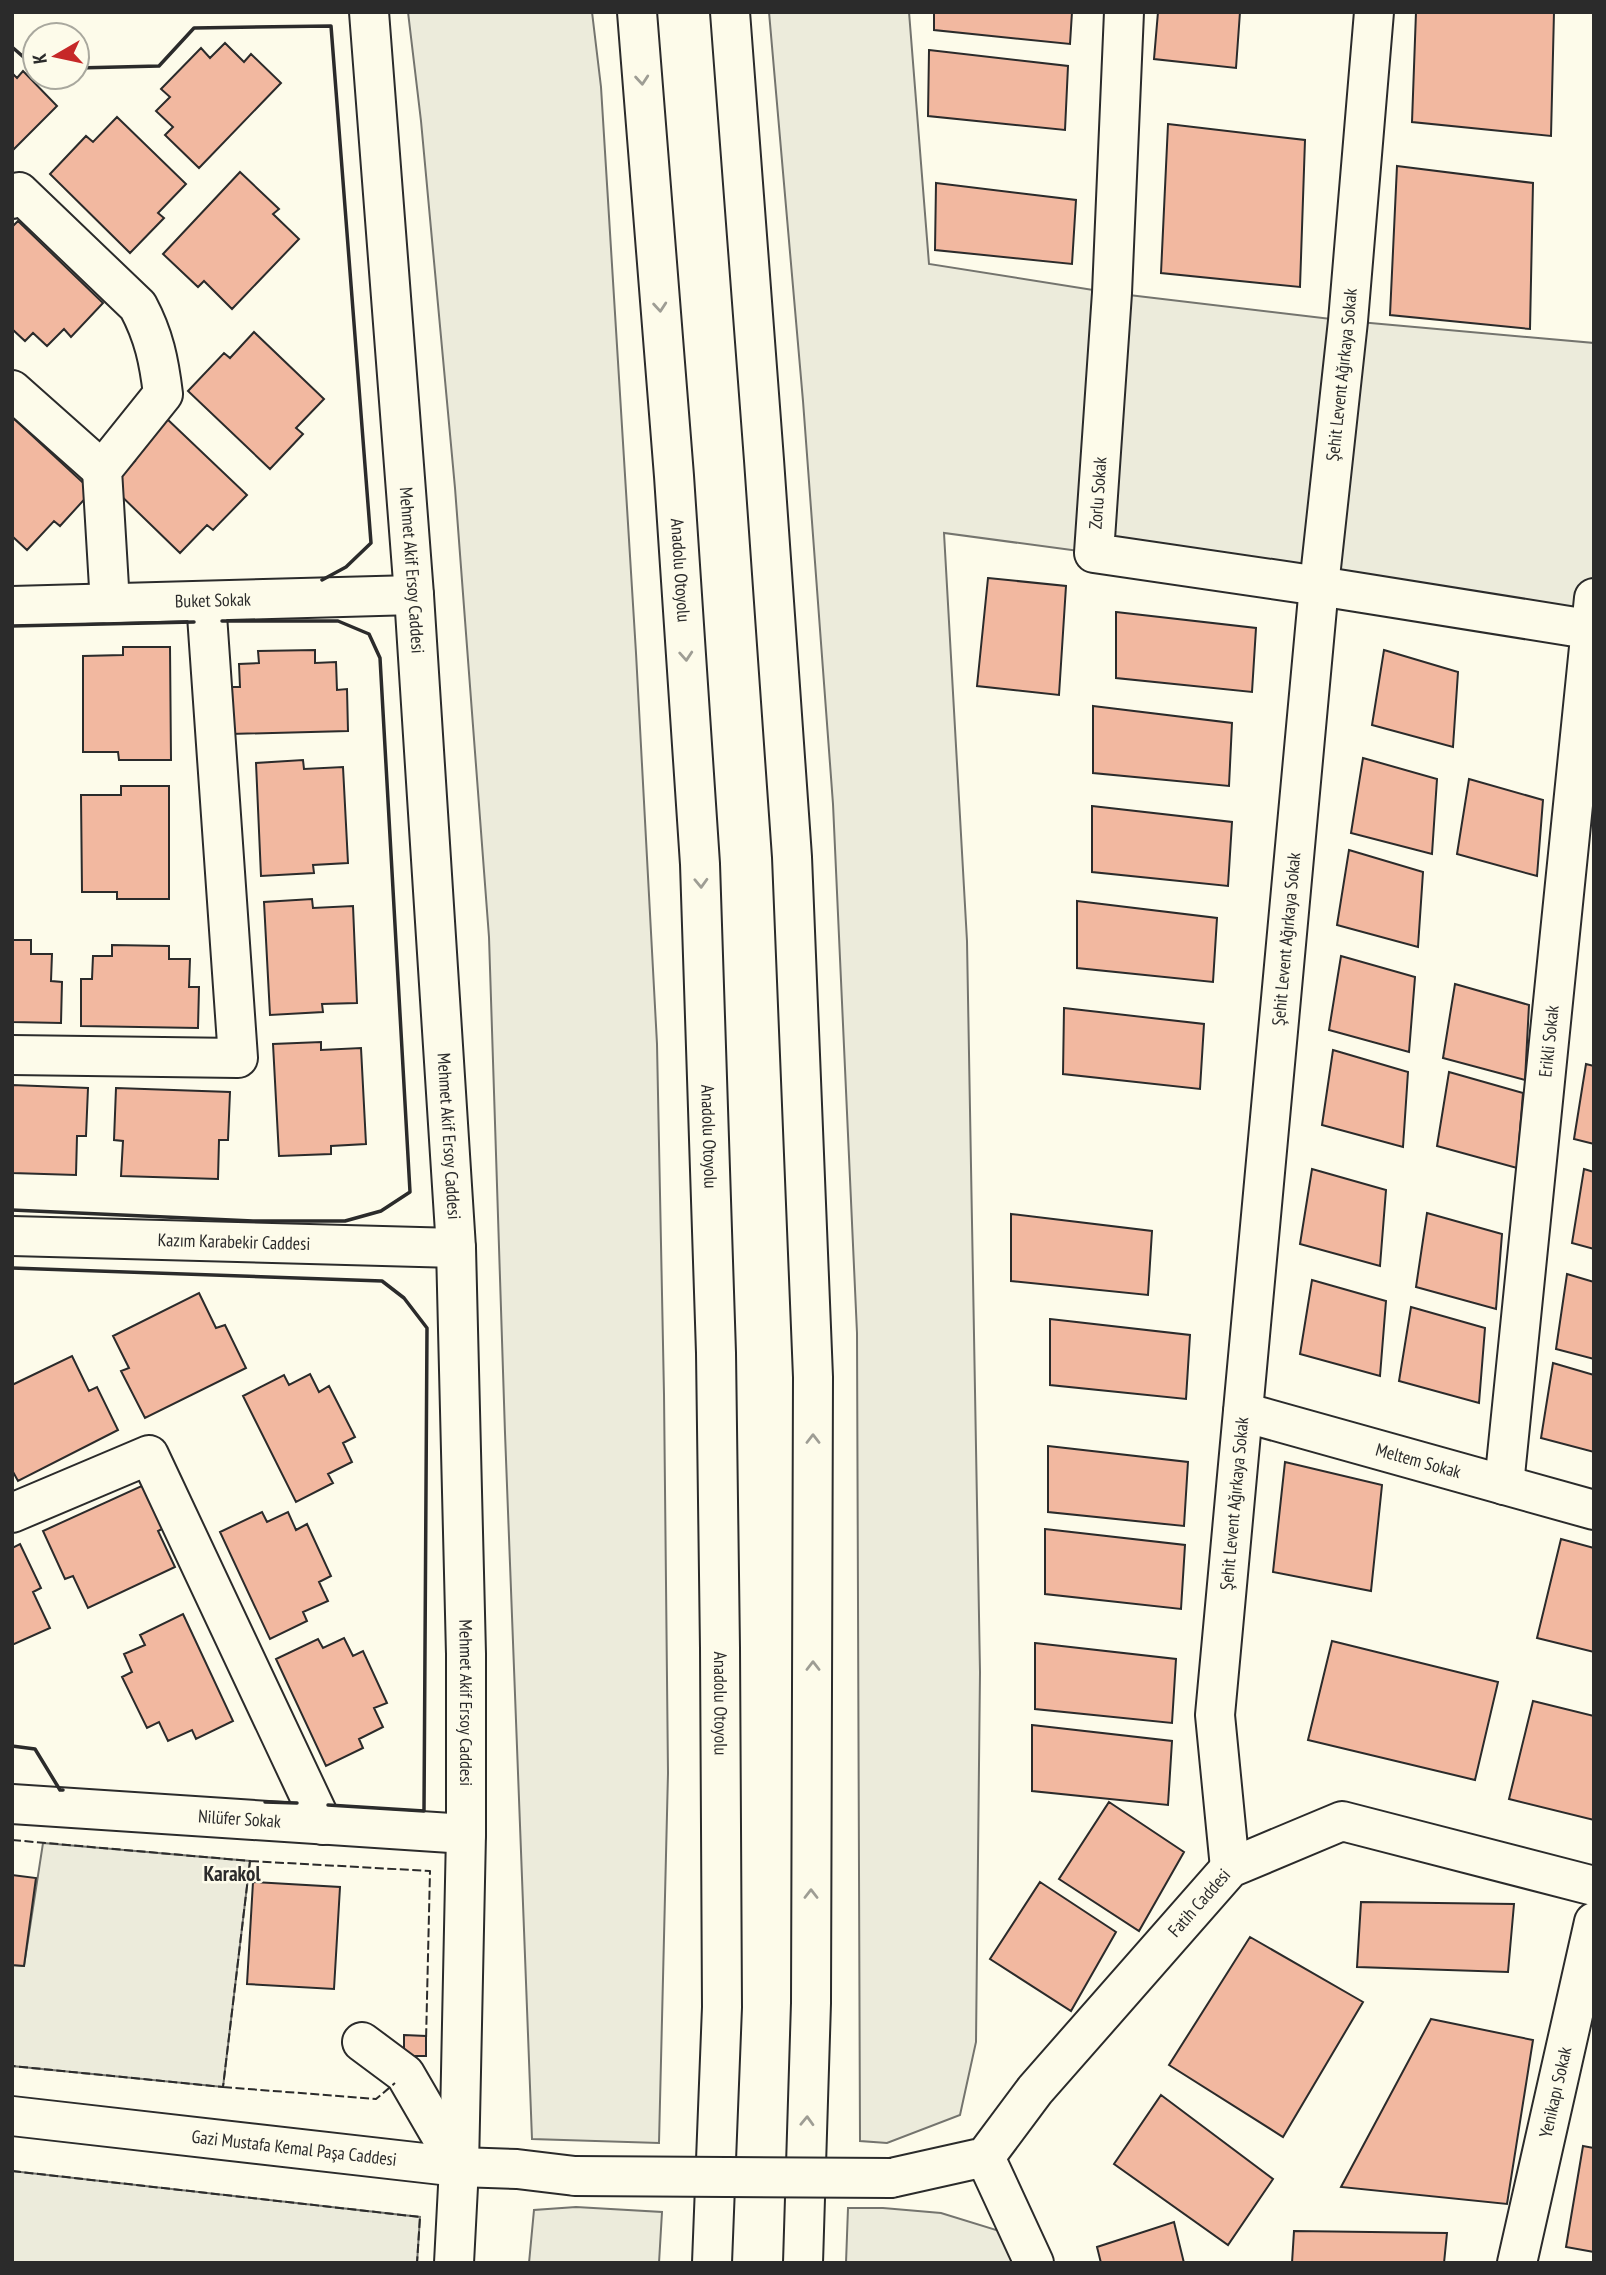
<svg xmlns="http://www.w3.org/2000/svg" width="1606" height="2275" font-family="'PT Sans Narrow',sans-serif">
  <style>
    .green { fill: #ecebdb; stroke: #74746e; stroke-width: 2 }
    .building { fill: #f2b8a0; stroke: #2b2b2b; stroke-width: 2 }
    .lines { fill: none; stroke-linecap: round; stroke-linejoin: round }
    .minor-casing { stroke: #2b2b2b; stroke-width: 42 }
    .highway-casing { stroke: #2b2b2b; stroke-width: 42 }
    .minor { stroke: #fdfbea; stroke-width: 38 }
    .highway { stroke: #fdfbea; stroke-width: 38 }
    .minor-bridge-casing { stroke: #2b2b2b; stroke-width: 42; stroke-linecap: butt }
    .minor-bridge { stroke: #fdfbea; stroke-width: 38 }
    .fence { stroke: #2b2b2b; stroke-width: 2; stroke-dasharray: 9 3.5; stroke-linecap: butt }
    .wall { stroke: #2b2b2b; stroke-width: 3.5 }
    .oneway { stroke: #9e9d94 }
    .labels { text-anchor: middle; stroke-width: 5; stroke-linejoin: round; paint-order: stroke }
    .street-label { font-size: 18px; fill: #2b2b2b; stroke: #fdfbea }
    .quarter-label { font-size: 21px; font-weight: bold; fill: #2b2b2b; stroke: #fdfbea }
  </style>
  <rect width="100%" height="100%" fill="#fdfbea"/>
  <!-- green -->
  <path class="green" d="M408,12H592L601,87L636,653L657,1044L664,1394L668,1773L659,2143L532,2139L505,1433L489,937L455,488L421,121Z
    M769,12H909L929,264L1112,293L1348,321L1594,343V630L1094,553L944,533L967,941L980,1672L976,2042L960,2115L887,2143L860,2141L857,1333L833,804L803,401Z
    M43,1843L250,1861L223,2087L12,2066V1965L24,1966Z
    M12,2171L420,2217L417,2263H12Z
    M576,2207L662,2212L659,2263H529L534,2210Z
    M848,2208H883L941,2213L1022,2238L1034,2263H846Z"/>
  <!-- building -->
  <path class="building" d="M934,12H1072L1070,44L934,30Z
    M1158,12H1240L1236,68L1154,59Z
    M1416,12H1554L1551,136L1412,122Z
    M225,43L244,62L251,54L281,83L199,168L165,135L173,127L156,111L170,97L161,89L201,48L210,58Z
    M929,50L1068,66L1065,130L928,116Z
    M23,71L57,106L12,151V73L17,78Z
    M117,117L186,184L158,213L164,218L130,253L50,174L86,136L93,142Z
    M1168,124L1305,140L1300,287L1161,273Z
    M1397,166L1533,183L1530,329L1390,315Z
    M240,172L279,209L273,214L299,239L232,309L204,281L198,287L163,254Z
    M936,183L1076,200L1072,264L935,250Z
    M18,221L103,303L71,337L64,329L47,346L33,333L25,341L12,329V227Z
    M254,332L324,399L296,428L303,434L270,469L188,391L224,353L230,358Z
    M12,417L92,491L60,526L54,521L27,550L12,536Z
    M165,417L247,495L213,530L207,525L180,553L111,486L135,461L129,455Z
    M988,578L1066,586L1059,695L977,686Z
    M1116,612L1256,628L1252,692L1116,678Z
    M123,647H170L171,760H119L118,752H83V656L123,655Z
    M315,650V663L336,662L337,690L347,689L348,731L230,734L229,687H240L239,664L259,663L258,651Z
    M1384,650L1458,672L1453,747L1372,725Z
    M1093,706L1232,723L1229,786L1093,773Z
    M1363,758L1437,779L1432,854L1351,833Z
    M303,760L304,769L343,767L348,863L313,865L314,873L261,876L256,763Z
    M1469,779L1543,800L1537,876L1457,854Z
    M121,786H169V899H117V892H82L81,795H121Z
    M1092,806L1232,822L1228,886L1092,872Z
    M1349,850L1423,872L1418,947L1337,925Z
    M312,899L313,908L353,906L357,1003L322,1004L323,1012L270,1015L264,902Z
    M1077,901L1217,918L1213,982L1077,968Z
    M12,940H31V954H52L51,981L62,982L61,1023L12,1022Z
    M112,945L169,946V959H190L189,987H199L198,1028L81,1026V979H92L93,956H112Z
    M1341,956L1415,977L1409,1052L1329,1030Z
    M1455,984L1529,1005L1525,1080L1443,1058Z
    M1064,1008L1204,1024L1200,1089L1063,1074Z
    M321,1042V1050L361,1048L366,1144L331,1146V1154L279,1156L273,1044Z
    M1333,1050L1408,1072L1403,1147L1322,1125Z
    M1586,1064L1594,1066V1144L1574,1139Z
    M1449,1072L1523,1093L1517,1168L1437,1146Z
    M12,1085L88,1088L86,1136H77L76,1175L12,1173Z
    M116,1088L230,1092L228,1140H219L218,1179L121,1176L123,1141L114,1140Z
    M1312,1169L1386,1190L1380,1266L1300,1244Z
    M1584,1169L1594,1172V1249L1572,1243Z
    M1427,1213L1502,1234L1496,1309L1416,1287Z
    M1011,1214L1152,1231L1148,1295L1011,1281Z
    M1567,1274L1594,1282V1359L1556,1349Z
    M1312,1280L1386,1301L1380,1376L1300,1354Z
    M199,1293L216,1328L225,1325L246,1368L145,1418L121,1371L129,1368L113,1336Z
    M1411,1307L1485,1328L1479,1403L1399,1381Z
    M1050,1319L1190,1335L1186,1399L1050,1385Z
    M72,1356L89,1391L97,1387L118,1430L18,1481L12,1470V1385Z
    M1553,1363L1594,1375V1452L1541,1438Z
    M310,1374L319,1392L329,1386L355,1437L343,1443L352,1462L328,1474L333,1483L296,1502L243,1396L284,1375L289,1385Z
    M1048,1446L1188,1462L1184,1526L1048,1512Z
    M1285,1462L1382,1485L1371,1591L1273,1572Z
    M146,1484L166,1527L158,1531L175,1567L88,1608L73,1576L65,1579L43,1531Z
    M262,1512L267,1522L288,1512L296,1530L307,1524L331,1576L319,1582L328,1601L303,1612L307,1621L270,1639L220,1532Z
    M1045,1529L1185,1545L1181,1609L1045,1594Z
    M1561,1539L1594,1548V1652L1537,1638Z
    M20,1544L41,1588L33,1592L50,1628L12,1645V1548Z
    M183,1614L233,1721L196,1739L192,1730L168,1741L159,1722L147,1728L122,1677L132,1672L124,1654L145,1645L140,1635Z
    M344,1638L353,1656L363,1651L387,1703L374,1708L383,1727L359,1739L363,1748L326,1766L276,1659L318,1639L323,1648Z
    M1332,1641L1498,1682L1475,1780L1308,1740Z
    M1035,1643L1176,1659L1172,1723L1035,1709Z
    M1533,1701L1594,1716V1820L1509,1799Z
    M1032,1725L1172,1741L1168,1805L1032,1791Z
    M1109,1802L1184,1852L1139,1931L1059,1879Z
    M12,1875L36,1878L24,1966L12,1965Z
    M253,1882L340,1887L334,1989L247,1984Z
    M1040,1882L1116,1932L1071,2011L990,1959Z
    M1361,1902L1514,1904L1508,1972L1357,1967Z
    M1250,1937L1363,2002L1283,2137L1169,2065Z
    M1431,2019L1533,2040L1507,2204L1341,2187Z
    M404,2035L426,2036V2056H404Z
    M1161,2095L1273,2179L1228,2245L1114,2164Z
    M1583,2146L1594,2148V2252L1566,2247Z
    M1174,2222L1184,2263H1101L1097,2247Z
    M1294,2231L1447,2233L1444,2263H1292Z"/>
  <g class="lines">
    <!-- minor casing -->
    <g class="minor-casing">
      <g id="minor">
        <path id="s1" d="M369,12L414,595L456,1248L466,1654V1834L459,2167L454,2263"/>
        <path d="M1124,12L1112,293L1094,553L1319,586L1594,630"/>
        <path d="M12,199L19,192L138,306C154,336 159,361 163,394L102,470L110,604"/>
        <path d="M12,390L102,470"/>
        <path id="s2" d="M12,606L414,595"/>
        <path d="M12,1055L238,1058L206,601"/>
        <path id="s3" d="M12,1236L456,1248"/>
        <path id="s4" d="M1243,1412L1594,1510"/>
        <path id="s5" d="M1504,1485L1594,598"/>
        <path d="M12,1513L149,1455L323,1825"/>
        <path id="s6" d="M12,1804L466,1834"/>
        <path id="s7" d="M1230,1868L1215,1715L1319,586L1348,321L1374,12"/>
        <path d="M362,2042L405,2074L459,2167"/>
        <path id="s8" d="M12,2116L459,2167L517,2169L575,2176"/>
        <path d="M985,2157L1034,2263"/>
        <path id="s9" d="M891,2178L985,2157L1035,2090L1230,1868L1342,1821L1594,1886"/>
        <path id="s10" d="M1517,2263L1594,1922"/>
      </g>
    </g>
    <!-- highway casing -->
    <g class="highway-casing">
      <g id="highway">
        <path id="s11" d="M637,12L674,476L700,864L716,1353L720,1648L722,2007L712,2263"/>
        <path d="M730,12L764,460L792,857L813,1377L811,2003L803,2263"/>
      </g>
    </g>
    <!-- minor -->
    <use href="#minor" class="minor"/>
    <!-- highway -->
    <use href="#highway" class="highway"/>
    <!-- minor-bridge casing -->
    <g class="minor-bridge-casing">
      <path id="minor-bridge" d="M575,2176L891,2178"/>
    </g>
    <!-- minor-bridge -->
    <use href="#minor-bridge" class="minor-bridge"/>
    <!-- fence -->
    <path class="fence" d="M12,1840L250,1861L223,2087L12,2066
      M250,1861L430,1871L426,2041
      M223,2087L376,2099L395,2083
      M12,2171L420,2217L417,2263"/>
    <!-- wall -->
    <path class="wall" d="M12,47L35,67
      M77,68L159,66L194,28L331,26L371,543L346,567L322,580
      M12,626L194,622
      M12,1210L253,1221H345L381,1211L410,1192L380,658L369,634L338,621H222
      M12,1268L382,1281L404,1298L427,1328L424,1811L328,1805
      M12,1746L35,1749L60,1790H63
      M265,1802L297,1803"/>
  </g>
  <!-- one-way arrows -->
  <defs><path id="oneway-chevron" d="M-2-3.5L2.5 0L-2 3.5" fill="none" stroke-width="1.6" stroke-linecap="round" stroke-linejoin="round" transform="scale(1.75)"/></defs>
  <g class="oneway">
    <use href="#oneway-chevron" transform="translate(642 80) rotate(85)"/>
    <use href="#oneway-chevron" transform="translate(660 307) rotate(85)"/>
    <use href="#oneway-chevron" transform="translate(686 656) rotate(86)"/>
    <use href="#oneway-chevron" transform="translate(701 883) rotate(88)"/>
    <use href="#oneway-chevron" transform="translate(813 1439) rotate(-90)"/>
    <use href="#oneway-chevron" transform="translate(813 1666) rotate(-90)"/>
    <use href="#oneway-chevron" transform="translate(811 1894) rotate(-90)"/>
    <use href="#oneway-chevron" transform="translate(807 2121) rotate(-88)"/>
  </g>
  <g class="labels">
    <!-- street labels -->
    <g class="street-label">
      <text dy="6" stroke="none"><textPath href="#s7" startOffset="1500">Şehit Levent Ağırkaya Sokak</textPath></text>
      <text transform="translate(1098 493) rotate(-86)" y="6">Zorlu Sokak</text>
      <text dy="6" stroke="none"><textPath href="#s11" startOffset="560">Anadolu Otoyolu</textPath></text>
      <text dy="6" stroke="none"><textPath href="#s1" startOffset="560">Mehmet Akif Ersoy Caddesi</textPath></text>
      <text dy="6" stroke="none"><textPath href="#s2" startOffset="201">Buket Sokak</textPath></text>
      <text dy="6" stroke="none"><textPath href="#s7" startOffset="933">Şehit Levent Ağırkaya Sokak</textPath></text>
      <text dy="6" stroke="none"><textPath href="#s5" startOffset="446">Erikli Sokak</textPath></text>
      <text dy="6" stroke="none"><textPath href="#s1" startOffset="1127">Mehmet Akif Ersoy Caddesi</textPath></text>
      <text dy="6" stroke="none"><textPath href="#s11" startOffset="1127">Anadolu Otoyolu</textPath></text>
      <text dy="6" stroke="none"><textPath href="#s3" startOffset="222">Kazım Karabekir Caddesi</textPath></text>
      <text dy="6" stroke="none"><textPath href="#s4" startOffset="182">Meltem Sokak</textPath></text>
      <text dy="6" stroke="none"><textPath href="#s7" startOffset="366">Şehit Levent Ağırkaya Sokak</textPath></text>
      <text dy="6" stroke="none"><textPath href="#s1" startOffset="1694">Mehmet Akif Ersoy Caddesi</textPath></text>
      <text dy="6" stroke="none"><textPath href="#s11" startOffset="1694">Anadolu Otoyolu</textPath></text>
      <text dy="6" stroke="none"><textPath href="#s6" startOffset="228">Nilüfer Sokak</textPath></text>
      <text dy="6" stroke="none"><textPath href="#s9" startOffset="429">Fatih Caddesi</textPath></text>
      <text dy="6" stroke="none"><textPath href="#s10" startOffset="175">Yenikapı Sokak</textPath></text>
      <text dy="6" stroke="none"><textPath href="#s8" startOffset="284">Gazi Mustafa Kemal Paşa Caddesi</textPath></text>
    </g>
    <!-- quarter labels -->
    <g class="quarter-label">
      <text x="232" y="1881">Karakol</text>
    </g>
  </g>
  <!-- border -->
  <rect width="1606" height="2275" fill="none" stroke="#2b2b2b" stroke-width="28"/>
  <!-- north arrow -->
  <g transform="translate(56 56) rotate(261)"><circle r="33" fill="#fdfbea" stroke="#a9a89e" stroke-width="2"/>
  <path d="M0-5L12 26L0 18L-12 26Z" fill="#c62828"/>
  <text y="-10" font-size="19" font-weight="bold" text-anchor="middle" fill="#2b2b2b">K</text>
  </g>
</svg>
